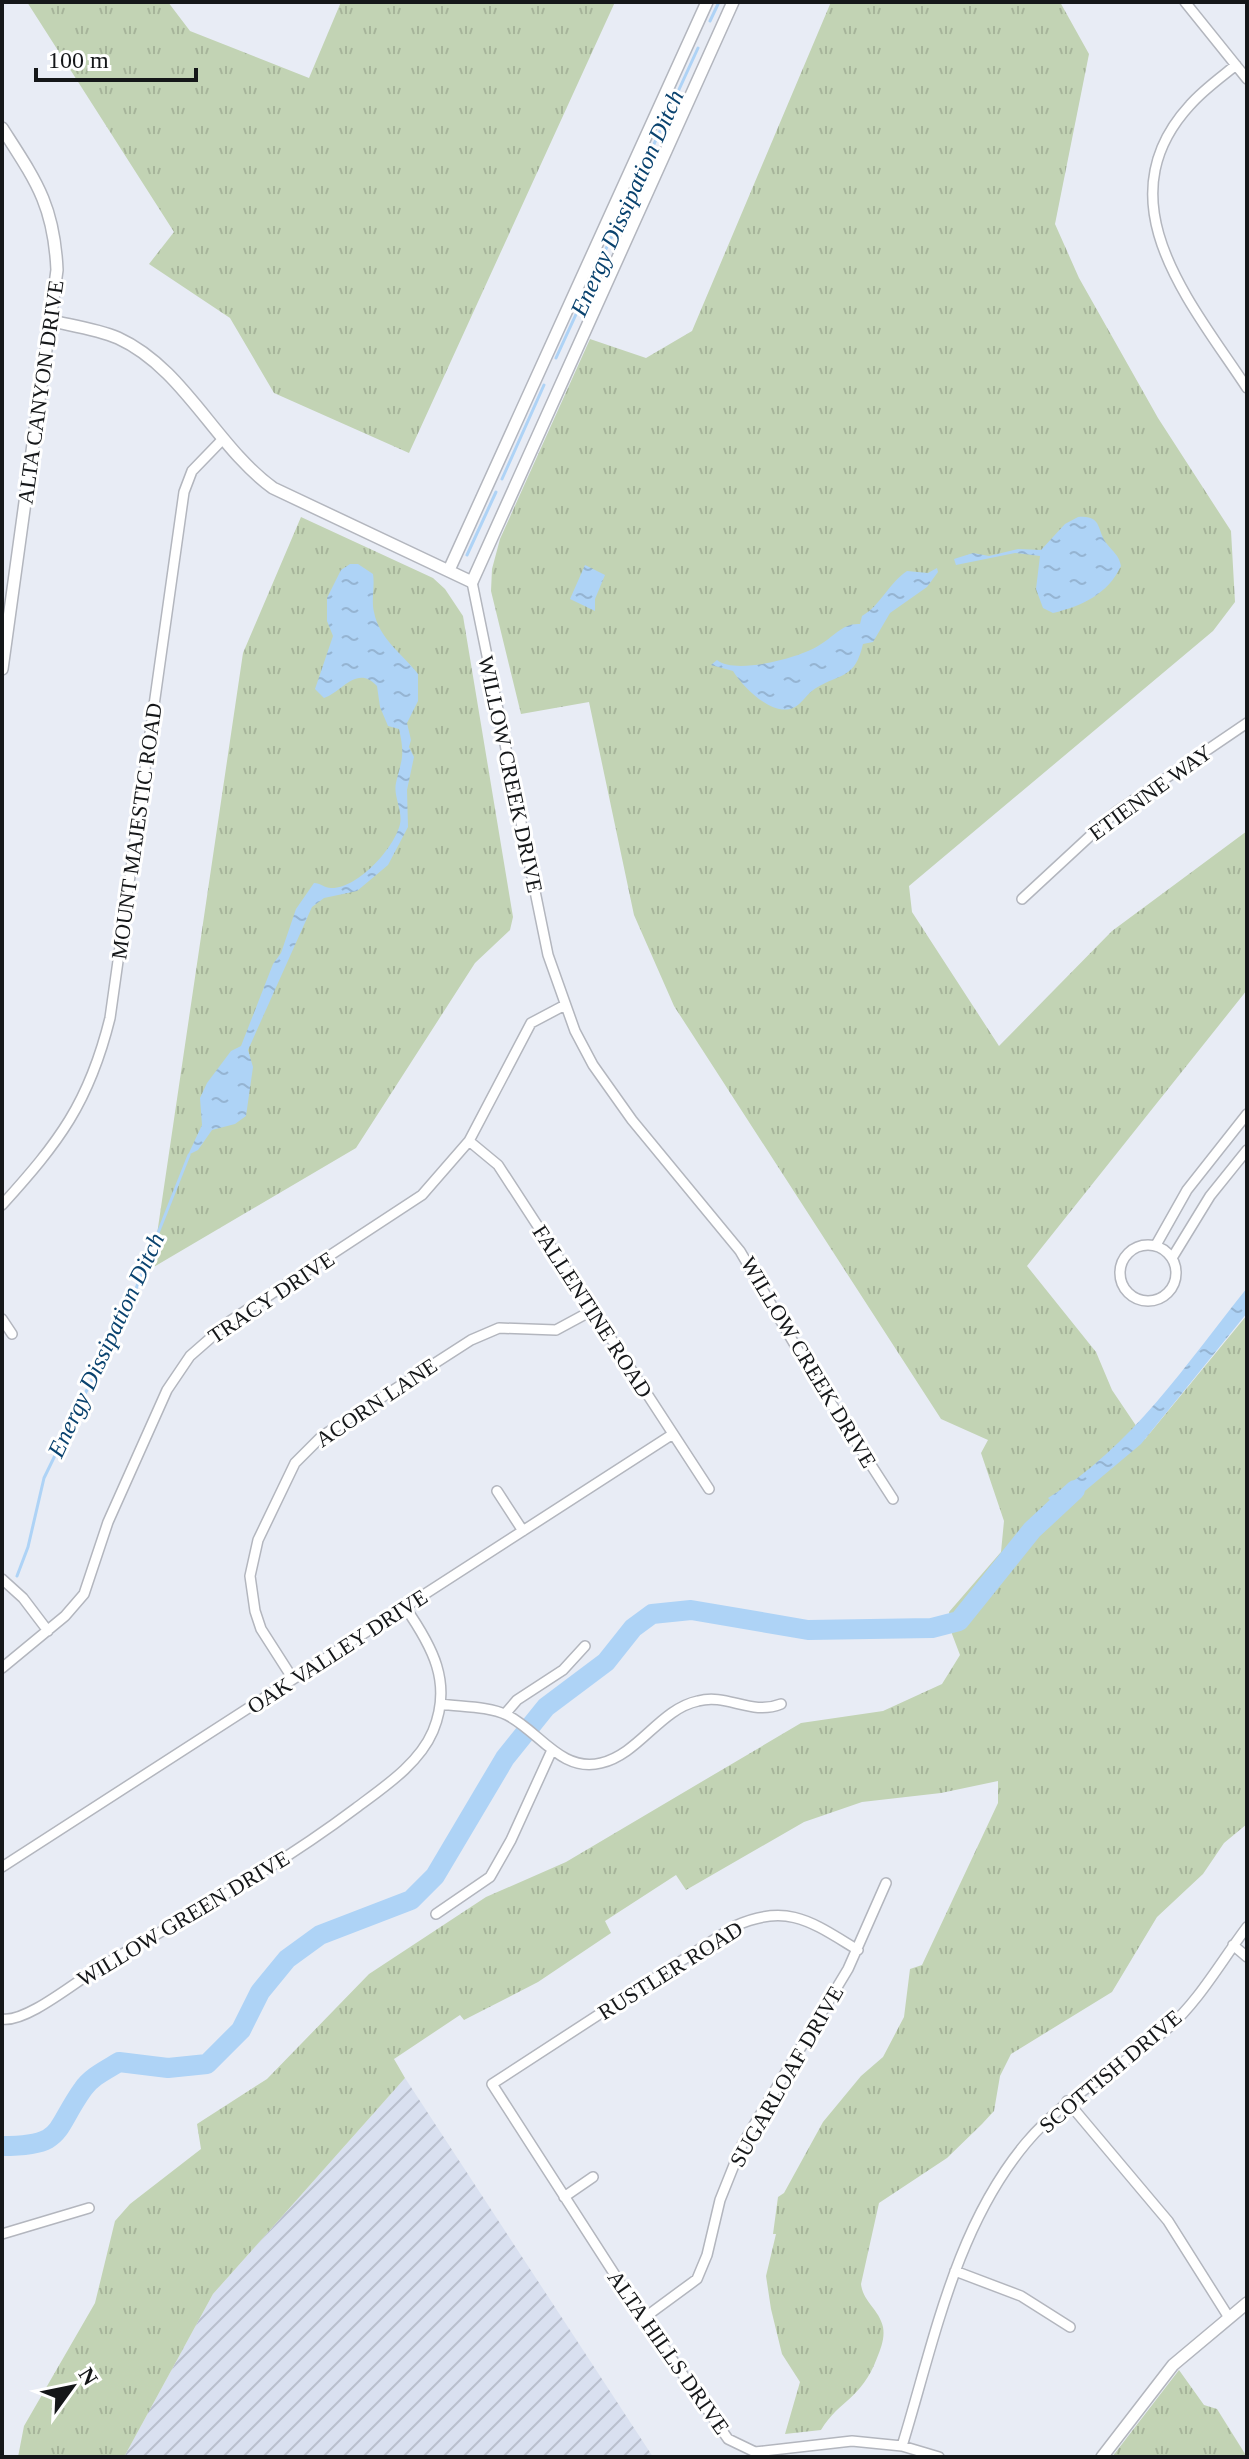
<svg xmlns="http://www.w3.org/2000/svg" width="1249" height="2459" font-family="'Times New Roman',serif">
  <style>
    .industrial { fill: url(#industrial-furrows) }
    .grass { fill: url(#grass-tufts) }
    .water { fill: url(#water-ripples) }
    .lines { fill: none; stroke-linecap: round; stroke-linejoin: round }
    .stream { stroke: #aed3f6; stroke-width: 3 }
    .river { stroke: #aed3f6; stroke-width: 20 }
    .minor-casing { stroke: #b3b6be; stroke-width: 12 }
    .tertiary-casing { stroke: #b3b6be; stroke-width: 14 }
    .minor { stroke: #fff; stroke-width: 9 }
    .tertiary { stroke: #fff; stroke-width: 11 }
    .labels { text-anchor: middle; stroke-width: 6; stroke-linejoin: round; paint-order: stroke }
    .street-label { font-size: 22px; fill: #151719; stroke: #fff }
    .water-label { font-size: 24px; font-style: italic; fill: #0a436f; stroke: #fff }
  </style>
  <defs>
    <pattern id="industrial-furrows" width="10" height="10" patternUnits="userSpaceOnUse" patternTransform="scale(2)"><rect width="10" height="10" fill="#d9e0f0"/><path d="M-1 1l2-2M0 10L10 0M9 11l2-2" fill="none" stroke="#b9bfcd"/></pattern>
    <pattern id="grass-tufts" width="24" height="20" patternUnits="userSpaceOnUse" patternTransform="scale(2)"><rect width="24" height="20" fill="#c2d3b4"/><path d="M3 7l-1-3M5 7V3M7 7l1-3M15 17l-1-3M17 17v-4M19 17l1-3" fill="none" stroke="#a6b49a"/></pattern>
    <pattern id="water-ripples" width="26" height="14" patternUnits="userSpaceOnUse" patternTransform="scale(2)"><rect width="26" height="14" fill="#aed3f6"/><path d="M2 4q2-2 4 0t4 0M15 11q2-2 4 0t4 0" fill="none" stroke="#95b4d2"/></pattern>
  </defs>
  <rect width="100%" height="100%" fill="#e8ecf5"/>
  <!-- industrial -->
  <path class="industrial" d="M405,2078L653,2457H124L213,2294Z"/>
  <!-- grass -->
  <path class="grass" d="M27,2H168L190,31L309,78L341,2H615L409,453L274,393L230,318L149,264L174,232Z
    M831,2H1060L1089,54L1055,224L1079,278L1158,418L1231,531L1235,602L1213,631L909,886L912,912L999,1046L1112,931L1247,831V990L1027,1266L1096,1352L1112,1390L1145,1439L1247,1315V1824L1224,1843L1203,1874L1157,1917L1112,1992L1011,2054L1000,2076L994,2111L982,2124L947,2158L879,2203L861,2284C863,2302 879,2309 883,2327C885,2338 881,2348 877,2358C861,2400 840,2399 821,2430L785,2434L800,2382L782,2354L771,2309L766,2276L776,2234H773L778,2197L784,2193L823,2122L861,2076L883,2057L904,2017L910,1969L922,1965L998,1803V1781L941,1793L862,1802L804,1822L686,1890L676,1875L605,1921L611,1933L538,1982L464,2020L460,2015L394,2059L405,2078L213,2294L124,2457H18L24,2426L95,2303L115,2221L130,2204L201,2149L197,2124L267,2079L369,1974L486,1897L566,1862L801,1723L883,1711L942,1684L960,1655L952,1634L949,1612L1001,1552L1004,1521L981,1453L988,1440L941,1419L674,1006L634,915L589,702L521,714L491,591L492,569L500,539L590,339L646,358L692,331Z
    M301,517L433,578L445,589L463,616L513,917L510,930L475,963L356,1148L152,1268L243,653Z
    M1179,2370L1204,2405L1217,2409L1247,2457H1112Z"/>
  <!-- water -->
  <path class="water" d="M1078,517C1103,515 1096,530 1107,544C1113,552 1119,555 1121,566C1108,594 1082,606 1053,613L1043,608L1036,589L1040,556L1015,553L956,565L954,559L973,553L989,556L1018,549L1041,550L1065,524Z
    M350,564H358L373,574C375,587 371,600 374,612C379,639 403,654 418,674V701L407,723L411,740L409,747L414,757L407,790L408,827L388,865L357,891L324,898L312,907L248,1050L253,1067L246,1116L235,1124L212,1130L198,1150L188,1155L202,1125L200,1098L207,1083L231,1051L241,1046L273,964L281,953L296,909L314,883C320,883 325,888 331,888C358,889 395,847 400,824C403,811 393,796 396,783C402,758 405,756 399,729L388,726L380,707L377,686C357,664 342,692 324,698L315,689L333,636L327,621V598L341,570Z
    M585,565L605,575L595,599V611L570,599Z
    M937,568L938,572L927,587L890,613L873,642L863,644C855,679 841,673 816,688C807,693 802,704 793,708C772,717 742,686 733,671L711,665L717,660C735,675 799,658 818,646C834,637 842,623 860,624L862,616C881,605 888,584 907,571L928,573Z
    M1247,1288V1313L1141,1444L1061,1511L1048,1498C1132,1447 1186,1364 1247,1288Z"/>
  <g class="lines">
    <!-- stream -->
    <path class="stream" d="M710,21L719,2
      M556,358L698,48
      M502,479L544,385
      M467,555L496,492
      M17,1576L28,1547L44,1478L135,1291L189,1155"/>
    <!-- river -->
    <path class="river" d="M2,2146C65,2146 53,2131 83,2089C91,2077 106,2070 119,2062L168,2068L207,2064L241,2030L260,1992L287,1959L320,1935L411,1900L435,1876L505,1758L546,1707L606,1662L633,1628L652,1614L691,1610L808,1630L932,1628L959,1621L1032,1530L1075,1490"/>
    <!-- minor casing -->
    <g class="minor-casing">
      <path id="minor" d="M1185,2L1247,79
        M1236,65C1220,78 1203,90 1190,105C1101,202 1192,304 1247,388
        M472,582L548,955L575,1031L593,1065L632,1120L740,1251L809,1369L893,1499
        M1022,899L1116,812L1247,723
        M469,1141L498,1165L709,1489
        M2,1205C59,1142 89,1103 110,1018L184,492L192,471L222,440
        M1156,1245L1187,1190L1247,1114
        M1120 1273a28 28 0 1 1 56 0a28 28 0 1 1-56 0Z
        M1172,1258L1210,1196L1247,1150
        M2,1319L12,1334
        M497,1491L523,1531
        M2,1579L23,1598L48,1631
        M2,1668L65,1616L84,1594L108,1522L167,1390L190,1356L230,1321L422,1195L469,1141L531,1023L565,1005
        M293,1679L261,1629L255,1611L250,1576L258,1540L295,1463L322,1436L471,1340L499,1328L556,1330L593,1310
        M441,1704C461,1707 488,1706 507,1715C539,1731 561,1773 601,1763C639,1754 660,1709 698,1701C727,1693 751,1716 781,1704
        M505,1714L517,1700L563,1670L585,1646
        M2,1867L673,1434
        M436,1914L490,1877L511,1840L552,1750
        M1233,1945L1247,1957
        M858,1950C813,1923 788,1902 735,1926L492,2084L635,2306L728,2439L755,2452L852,2441L902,2446L939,2457
        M2,2019C26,2023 75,1982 97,1969C188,1915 271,1872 356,1808C384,1787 419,1764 433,1731C453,1683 432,1646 405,1607
        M1067,2101L1168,2221L1228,2316
        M564,2197L593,2177
        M2,2234L89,2208
        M955,2271L1021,2296L1070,2327
        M644,2318L697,2279L707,2255L720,2200L742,2145L848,1969L886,1883
        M902,2446C934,2342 955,2228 1026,2143C1067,2094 1121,2068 1168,2028C1199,2001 1222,1960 1247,1927"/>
    </g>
    <!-- tertiary casing -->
    <g class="tertiary-casing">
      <path id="tertiary" d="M2,128C36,181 54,205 57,270L2,669
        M52,321C74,326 97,329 118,338C184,368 216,447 273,488L472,582L733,2
        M449,570L707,2
        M1102,2457L1173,2365L1247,2303"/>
    </g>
    <!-- minor -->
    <use href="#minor" class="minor"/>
    <!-- tertiary -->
    <use href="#tertiary" class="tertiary"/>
  </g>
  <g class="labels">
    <!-- street labels -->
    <g class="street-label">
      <text transform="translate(40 392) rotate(-82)" y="8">ALTA CANYON DRIVE</text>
      <text transform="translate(511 774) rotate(78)" y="8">WILLOW CREEK DRIVE</text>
      <text transform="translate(1150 792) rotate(-36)" y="8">ETIENNE WAY</text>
      <text transform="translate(136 831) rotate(-82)" y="8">MOUNT MAJESTIC ROAD</text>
      <text transform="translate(271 1297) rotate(-34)" y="8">TRACY DRIVE</text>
      <text transform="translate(593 1311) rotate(57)" y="8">FALLENTINE ROAD</text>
      <text transform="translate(809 1362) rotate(59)" y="8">WILLOW CREEK DRIVE</text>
      <text transform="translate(376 1402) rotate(-34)" y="8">ACORN LANE</text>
      <text transform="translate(337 1651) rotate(-33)" y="8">OAK VALLEY DRIVE</text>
      <text transform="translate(183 1918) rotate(-31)" y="8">WILLOW GREEN DRIVE</text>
      <text transform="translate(670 1970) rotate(-32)" y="8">RUSTLER ROAD</text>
      <text transform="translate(1110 2071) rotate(-40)" y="8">SCOTTISH DRIVE</text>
      <text transform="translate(786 2076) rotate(-60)" y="8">SUGARLOAF DRIVE</text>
      <text transform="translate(669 2352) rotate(55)" y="8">ALTA HILLS DRIVE</text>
    </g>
    <!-- water labels -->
    <g class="water-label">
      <text transform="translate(627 203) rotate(-66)" y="8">Energy Dissipation Ditch</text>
      <text transform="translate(106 1345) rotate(-65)" y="8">Energy Dissipation Ditch</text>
    </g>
  </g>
  <!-- border -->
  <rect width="1249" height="2459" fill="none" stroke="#151719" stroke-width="8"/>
  <!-- north arrow -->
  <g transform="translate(72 2387) rotate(57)" stroke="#ffffff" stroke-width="6" paint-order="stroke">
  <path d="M0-6L14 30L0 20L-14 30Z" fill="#151719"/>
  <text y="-12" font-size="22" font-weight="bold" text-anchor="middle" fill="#151719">N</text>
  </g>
  <!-- scale -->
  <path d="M36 68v12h160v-12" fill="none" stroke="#151719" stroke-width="4"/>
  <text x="48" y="68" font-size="24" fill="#151719" stroke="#ffffff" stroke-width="6" paint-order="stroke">100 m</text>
</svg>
